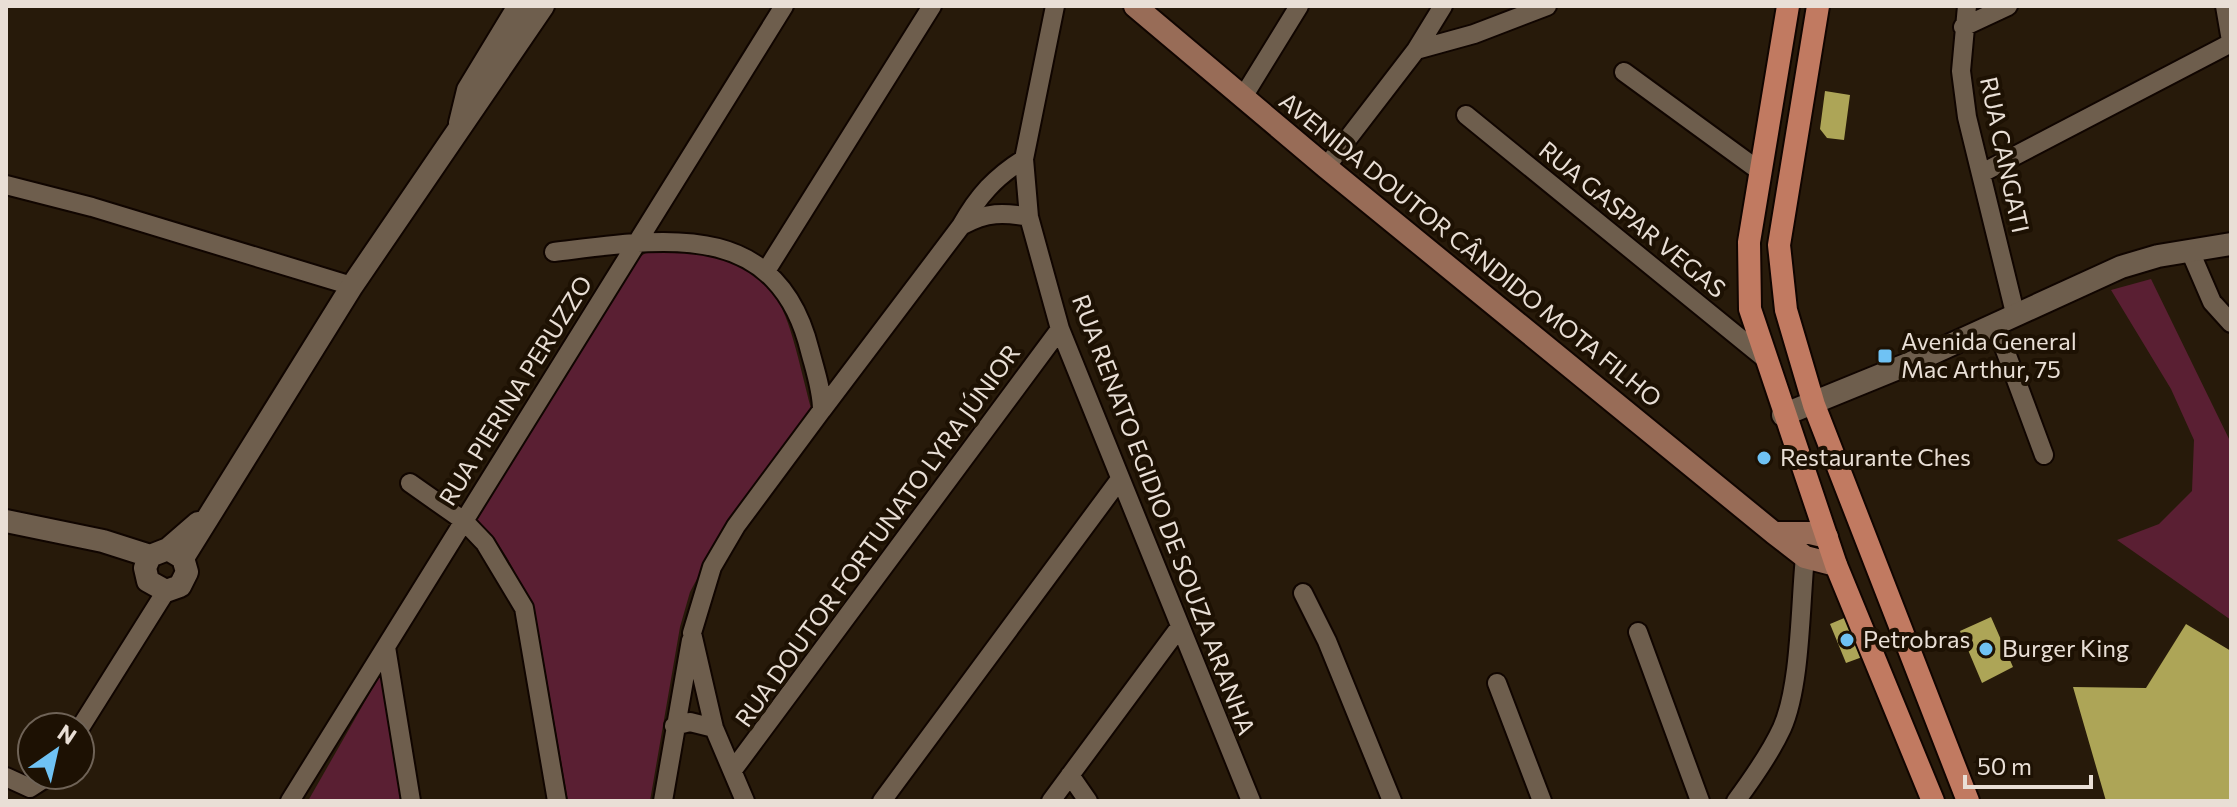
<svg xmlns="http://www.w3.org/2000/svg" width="2237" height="807" font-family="Commissioner,sans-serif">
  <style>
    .green { fill: #5a1f33 }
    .building { fill: #ada557 }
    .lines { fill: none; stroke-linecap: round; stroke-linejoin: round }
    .minor-casing { stroke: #100500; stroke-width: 22 }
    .tertiary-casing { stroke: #100500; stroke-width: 26 }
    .secondary-casing { stroke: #100500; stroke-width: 26 }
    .primary-casing { stroke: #100500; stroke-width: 26 }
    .minor { stroke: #6e5e4d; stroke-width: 18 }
    .tertiary { stroke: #6e5e4d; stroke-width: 22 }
    .secondary { stroke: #986c57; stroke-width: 22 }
    .primary { stroke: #c17a61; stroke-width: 22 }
    .poi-dot { fill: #6fc2f4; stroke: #1d1103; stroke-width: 3 }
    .labels { text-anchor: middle; stroke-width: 8; stroke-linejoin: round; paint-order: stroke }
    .street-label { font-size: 24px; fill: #e9dfd6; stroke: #1d1103 }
    .poi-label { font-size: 24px; fill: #e9dfd6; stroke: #1d1103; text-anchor: start }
  </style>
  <rect width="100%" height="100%" fill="#271a0a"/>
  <!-- green -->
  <path class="green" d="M652,249C787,255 782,299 812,412L729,519L690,592L680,627L650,801H568L538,628C528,595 504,541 476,521L607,303L641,256Z
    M2151,279L2231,443V620L2117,540L2159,524L2192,491L2194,440L2171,389L2111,290Z
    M380,675L402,801H308Z"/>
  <!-- building -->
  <path class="building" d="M1825,91L1850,95L1844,140L1827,138L1820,129Z
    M1849,616L1865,656L1846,663L1830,624Z
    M1991,617L2013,667L1982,683L1960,631Z
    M2186,624L2231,651V801H2106L2073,687L2146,688Z"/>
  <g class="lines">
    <!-- minor casing -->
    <g class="minor-casing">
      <path id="minor" d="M1055,6L1024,159L1029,217L1060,329L1251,801
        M1967,6L1961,71L1967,117L2015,313
        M2225,6L2231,41
        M1963,27L2008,6
        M1416,50L1474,34L1547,6
        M1624,72L1761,172
        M1243,97L1299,6
        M1466,115L1768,361
        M1326,167L1416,50L1443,6
        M1982,173L2231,43
        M6,185L92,207L352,286
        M963,225C986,212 1004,212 1029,217
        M2190,251L2212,302L2231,323
        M554,252C661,239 777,216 810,351C815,370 822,390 822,410L736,526L712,567L692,633L714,728L745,801
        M766,271L932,6
        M1995,323L2044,455
        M822,410L961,226C978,196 995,177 1024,159
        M410,483L464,521L485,543L524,608L557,801
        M1303,593L1327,641L1392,801
        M1638,632L1700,801
        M386,647L411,801
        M1497,683L1542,801
        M674,726L690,722L714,728
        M80,728L166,591
        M733,770L1060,329
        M1070,775L1088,801
        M6,777L30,788L50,775
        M290,801L784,6
        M663,801L691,640
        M882,801L1120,479
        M1051,801L1179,628
        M1736,801C1753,778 1770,754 1782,728C1801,685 1800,605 1805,557"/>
    </g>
    <!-- tertiary casing -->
    <g class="tertiary-casing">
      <path id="tertiary" d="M460,123L468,90L519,6
        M1783,415L1913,362L2121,267L2158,256L2231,244
        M6,521L103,541L150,556
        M168,549L183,558L187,572L180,586L166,591L148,581L145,568L150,556L168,549L198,523
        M183,558L352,286L543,6"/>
    </g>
    <!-- secondary casing -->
    <g class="secondary-casing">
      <path id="secondary" d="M1135,6L1326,167L1774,533L1805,557L1836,565
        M1774,533H1810L1827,537"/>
    </g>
    <!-- primary casing -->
    <g class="primary-casing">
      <path id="primary" d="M1788,6L1749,242L1750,309L1836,565L1933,801
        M1818,6L1779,245L1786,310L1814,405L1968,801"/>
    </g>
    <!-- minor -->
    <use href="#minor" class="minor"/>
    <!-- tertiary -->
    <use href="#tertiary" class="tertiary"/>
    <!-- secondary -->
    <use href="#secondary" class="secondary"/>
    <!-- primary -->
    <use href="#primary" class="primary"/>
  </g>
  <!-- markers -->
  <g class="poi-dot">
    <rect x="1877" y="348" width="16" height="16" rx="4"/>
    <circle cx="1764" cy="458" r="8"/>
    <circle cx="1847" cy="640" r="8"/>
    <circle cx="1986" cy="649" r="8"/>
  </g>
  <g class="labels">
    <!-- street labels -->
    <g class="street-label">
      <text transform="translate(2004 155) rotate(78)" y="8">RUA CANGATI</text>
      <text transform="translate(1632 220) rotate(39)" y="8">RUA GASPAR VEGAS</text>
      <text transform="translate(1470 250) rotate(39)" y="8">AVENIDA DOUTOR CÂNDIDO MOTA FILHO</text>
      <text transform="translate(516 391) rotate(-58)" y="8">RUA PIERINA PERUZZO</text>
      <text transform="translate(1163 515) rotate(69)" y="8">RUA RENATO EGIDIO DE SOUZA ARANHA</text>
      <text transform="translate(878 536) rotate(-54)" y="8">RUA DOUTOR FORTUNATO LYRA JÚNIOR</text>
    </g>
    <!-- poi labels -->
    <g class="poi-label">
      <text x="1901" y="350">Avenida General<tspan x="1901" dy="28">Mac Arthur, 75</tspan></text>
      <text x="1780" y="466">Restaurante Ches</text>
      <text x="1863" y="648">Petrobras</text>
      <text x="2002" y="657">Burger King</text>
    </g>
  </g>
  <!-- border -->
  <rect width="2237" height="807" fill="none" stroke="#e9dfd6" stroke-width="16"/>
  <!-- north arrow -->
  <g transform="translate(56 751) rotate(34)"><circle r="38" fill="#1d1103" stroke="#6f6357" stroke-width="2"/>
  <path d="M0-6L14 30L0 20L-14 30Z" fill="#6fc2f4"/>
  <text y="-12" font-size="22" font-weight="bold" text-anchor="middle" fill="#e9dfd6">N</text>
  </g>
  <!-- scale -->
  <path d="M1965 775v12h126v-12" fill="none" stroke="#e9dfd6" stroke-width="4"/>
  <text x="1977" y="775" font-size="24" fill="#e9dfd6" stroke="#1d1103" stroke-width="6" paint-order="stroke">50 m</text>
</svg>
